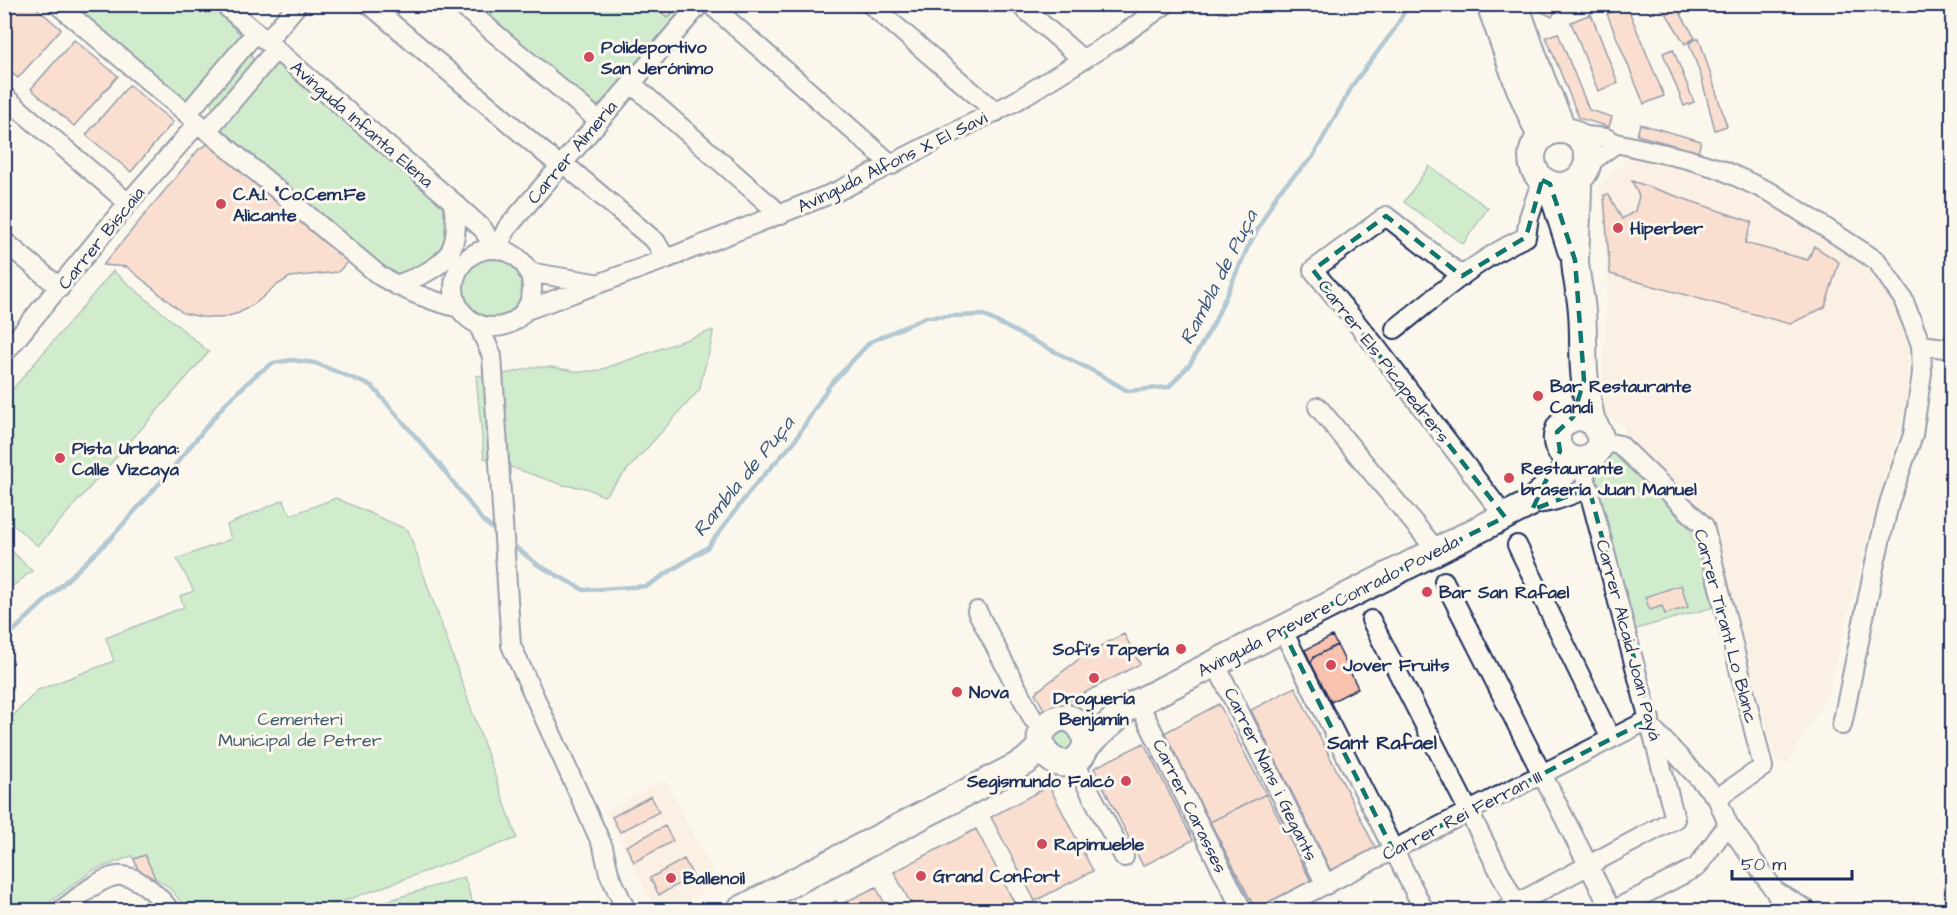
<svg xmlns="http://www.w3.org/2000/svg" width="1957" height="915" font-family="'Architects Daughter',sans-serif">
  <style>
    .built { fill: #fae7d9 }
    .green { fill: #9edea7; stroke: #5c8682; stroke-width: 1.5 }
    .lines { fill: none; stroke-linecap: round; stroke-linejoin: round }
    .stream { stroke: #5c8eb1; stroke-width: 4.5 }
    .building { fill: #f9c2ae; stroke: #1b2f5e; stroke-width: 1.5 }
    .street-casing { stroke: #1b2f5e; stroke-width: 22 }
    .secondary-casing { stroke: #1b2f5e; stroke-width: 30 }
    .street { stroke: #fbf7ec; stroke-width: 18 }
    .secondary { stroke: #fbf7ec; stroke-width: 26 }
    .marked { fill: none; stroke: #0f766e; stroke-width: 4.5; stroke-dasharray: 12 8; stroke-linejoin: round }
    .poi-dot { fill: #d1495b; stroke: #fbf7ec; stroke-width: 2 }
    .labels { text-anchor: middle; stroke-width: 6; stroke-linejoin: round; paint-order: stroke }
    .poi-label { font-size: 18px; font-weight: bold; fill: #1b2f5e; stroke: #fbf7ec; text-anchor: start }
    .street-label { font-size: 18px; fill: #1b2f5e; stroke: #fbf7ec }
    .park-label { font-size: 18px; fill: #3c5b70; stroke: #fbf7ec }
    .water-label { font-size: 20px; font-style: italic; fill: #365680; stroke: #fbf7ec }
    .neighbourhood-label { font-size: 20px; font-weight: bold; fill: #1b2f5e; stroke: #fbf7ec }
  </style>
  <rect width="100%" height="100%" fill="#fbf7ec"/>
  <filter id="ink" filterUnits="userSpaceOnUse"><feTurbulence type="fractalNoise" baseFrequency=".0167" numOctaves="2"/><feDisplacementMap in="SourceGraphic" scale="12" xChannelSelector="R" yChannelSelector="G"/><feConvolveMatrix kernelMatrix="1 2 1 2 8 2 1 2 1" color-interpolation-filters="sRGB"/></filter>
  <g filter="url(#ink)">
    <!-- built -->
    <path class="built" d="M1633,152L1718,175L1778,206L1857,258L1877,279L1896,305L1909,349L1906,405L1866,542L1828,694L1787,764L1776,762L1713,521L1622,435L1625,428L1601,409L1608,276L1600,185Z
      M665,779L719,883L670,910H655L606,811Z"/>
    <!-- green -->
    <path class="green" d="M73,5H210L243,37L186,101L181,99Z
      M476,5H686L597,109Z
      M248,55L252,57L255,65L215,108L212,106L208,99L244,56Z
      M273,62H278L444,206C445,213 448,222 448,229C446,252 428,270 405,273C395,274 386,271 377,268L219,129Z
      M1429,166L1488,208L1463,244L1404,202Z
      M462 288a30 30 0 1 1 60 0a30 30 0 1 1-60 0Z
      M113,271L209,352L38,546L5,518V398Z
      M713,330C712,351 702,369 700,389L604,496L586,488L563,485L484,458L476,376L510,373L535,367H551L580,372L600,370Z
      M1607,449L1618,453L1691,530L1714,607L1636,629L1591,467Z
      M336,498L408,530L517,838L325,908V910H187C175,894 165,878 143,875L132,856L92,871L39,910H5L4,725L38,690L114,661L106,638L184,607L180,596L194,591L177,559L231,539L227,525L283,500L291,515Z
      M5,544L32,571L5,592Z
      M1072,728L1075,751L1055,750L1053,734L1056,730Z
      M464,877L475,910H358Z"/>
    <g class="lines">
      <!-- stream -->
      <path class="stream" d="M509,542L538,565L584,590L647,586L708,547L754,486L794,442L829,386L870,342L926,317L983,315L1097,373L1128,391L1169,387L1190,364L1213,325L1247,249L1278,192L1312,158L1354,83L1394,30L1409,4
        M4,640L110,539L166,476L226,403L257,374L273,363L292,360L315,363L372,386L440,465L483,521L498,533"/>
    </g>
    <!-- building -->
    <path class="building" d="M11,4H32L61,29L18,78L4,67V12Z
      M652,4H679L668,18Z
      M1544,4H1559L1552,17L1540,11Z
      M1654,4H1675L1695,38L1685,44L1666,13Z
      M1627,6L1664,96L1644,104L1607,14Z
      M1591,14L1618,83L1598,91L1571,22Z
      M1558,33L1589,110L1612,117L1609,127L1579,118L1546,37Z
      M1699,38L1727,126L1715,130L1701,76L1689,43Z
      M74,40L118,76L74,126L31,89Z
      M1673,49L1694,102L1684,106L1663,53Z
      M129,85L173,122L131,172L86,135Z
      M1640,124L1701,141L1698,152L1637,135Z
      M210,143L351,258L338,272L290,277L274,287L256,303L239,313L221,318L202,317L183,313L127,267L103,265L199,149Z
      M1632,181L1752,222L1745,243L1808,260L1814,246L1839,262L1825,307L1790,324L1610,274L1604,195H1609L1622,219L1635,211L1639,196Z
      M1681,585L1688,607L1665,614L1662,606L1650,610L1645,597Z
      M1124,634L1140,664L1046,713L1035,693L1087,653Z
      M1332,636L1337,645L1314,657L1311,663L1305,650Z
      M1337,645L1358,688L1331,702L1311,663L1314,657Z
      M1295,687L1376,849L1331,871L1251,710Z
      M1219,704L1266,794L1210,822L1164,733Z
      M1144,743L1193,840L1143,866L1094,768Z
      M1049,786L1093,871L1035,901L991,817Z
      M1266,794L1312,883L1260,910H1256L1210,822Z
      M651,796L659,812L620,832L612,817Z
      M665,826L673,841L634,862L626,846Z
      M976,829L1016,906L1008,910H914L894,872Z
      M145,855L155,878L143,883L134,859Z
      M684,859L693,876L659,895L650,878Z
      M876,887L885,904L872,910H841L839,905Z
      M836,901L841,910H817Z"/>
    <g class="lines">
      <!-- street casing -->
      <g class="street-casing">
        <path id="street" d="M57,4L380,276C405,291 431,301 459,308
          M223,4L452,201L483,229L494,249
          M369,4L560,166
          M460,4L599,121
          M710,4L892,165
          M870,4L996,112
          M1019,4L1082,59
          M267,41L298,4
          M631,83L781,215
          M4,96L128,203
          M187,114L256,32
          M207,131L276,49
          M1576,135L1606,138L1616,143L1687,159L1720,169L1772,193L1877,261L1903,299L1921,345L1922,373L1913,435L1890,500L1875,563L1842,725
          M563,163L656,242L666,259
          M1587,165L1616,143
          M4,241L60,288
          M497,249L507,228L700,4
          M454 288a39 39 0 1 1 78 0a39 39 0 1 1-78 0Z
          M528,272L595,283
          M1462,276L1386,216L1313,270L1374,344L1505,517
          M396,285C441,269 466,255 452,201
          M524,311L666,259L838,191L1014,102L1116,39L1166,4
          M478,324L492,356L511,645L603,847L609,873L626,910
          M1395,329C1436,297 1478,258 1526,237L1529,217L1542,180
          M1921,345L1952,349
          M4,354L128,203L198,123
          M1318,407L1437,551
          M1600,441L1620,445L1704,526L1763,767L1717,798
          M1529,504C1550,505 1570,495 1589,488
          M1517,545L1611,739
          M1444,581L1611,910
          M977,611L1033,719L1044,730
          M1371,620L1519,910
          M1282,629L1424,910
          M1215,663L1326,885
          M1138,702L1242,910
          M1653,729L1717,798L1728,824L1775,891L1785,910
          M1074,761L1124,857
          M1775,891L1807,910
          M61,910C76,900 94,882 112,877C134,870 158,895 170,910
          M1275,910L1650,719
          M1505,910L1675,819L1581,461
          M1614,910L1697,867L1728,824"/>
      </g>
      <!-- secondary casing -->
      <g class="secondary-casing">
        <path id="secondary" d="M1490,4L1519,86L1541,137
          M1515,4L1541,78L1563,130
          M1532 158a28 28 0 1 1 56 0a28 28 0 1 1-56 0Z
          M1578,180C1578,206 1576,232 1575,258C1575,276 1581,294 1582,312C1584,335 1582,359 1585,381C1586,393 1588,406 1591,418C1594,428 1604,434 1599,447C1588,474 1545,457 1560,427C1569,416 1580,415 1592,421
          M1550,184L1571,250
          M1086,746C1087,729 1072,710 1053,721C1017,742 1069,789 1086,746L1127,708L1529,504C1544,489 1562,478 1574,461
          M740,910L1025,762L1042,746"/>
      </g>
      <!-- street -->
      <use href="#street" class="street"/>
      <!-- secondary -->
      <use href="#secondary" class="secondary"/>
    </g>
  </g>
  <!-- marked area -->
  <path d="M0 0H1957V915H0ZM1542,180L1550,184L1575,260L1584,380L1573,417L1557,432L1560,451L1532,510L1589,488L1650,719L1393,850L1282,629L1505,517L1313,270L1386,216L1462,276L1526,237Z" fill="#fbf7ec" fill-opacity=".55" fill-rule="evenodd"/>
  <path class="marked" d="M1542,180L1550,184L1575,260L1584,380L1573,417L1557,432L1560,451L1532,510L1589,488L1650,719L1393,850L1282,629L1505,517L1313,270L1386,216L1462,276L1526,237Z"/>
  <!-- markers -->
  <g class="poi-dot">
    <circle cx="589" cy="57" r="6"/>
    <circle cx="221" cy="204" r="6"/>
    <circle cx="1618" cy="228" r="6"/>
    <circle cx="1538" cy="396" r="6"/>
    <circle cx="60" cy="458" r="6"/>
    <circle cx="1509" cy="478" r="6"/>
    <circle cx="1427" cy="592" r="6"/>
    <circle cx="1181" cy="649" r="6"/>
    <circle cx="1331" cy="665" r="6"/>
    <circle cx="1094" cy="678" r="6"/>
    <circle cx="957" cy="692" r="6"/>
    <circle cx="1126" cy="781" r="6"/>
    <circle cx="1042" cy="844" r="6"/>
    <circle cx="921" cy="876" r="6"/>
    <circle cx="671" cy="878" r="6"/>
  </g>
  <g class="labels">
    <!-- poi labels -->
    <g class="poi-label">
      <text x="601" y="53">Polideportivo<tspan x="601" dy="21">San Jerónimo</tspan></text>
      <text x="233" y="200">C.A.I. "Co.Cem.Fe<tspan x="233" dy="21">Alicante</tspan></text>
      <text x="1630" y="234">Hiperber</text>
      <text x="1550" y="392">Bar Restaurante<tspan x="1550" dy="21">Candi</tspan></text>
      <text x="72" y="454">Pista Urbana:<tspan x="72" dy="21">Calle Vizcaya</tspan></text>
      <text x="1521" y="474">Restaurante<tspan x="1521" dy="21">brasería Juan Manuel</tspan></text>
      <text x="1439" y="598">Bar San Rafael</text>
      <text x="1169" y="655" text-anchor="end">Sofi's Tapería</text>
      <text x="1343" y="671">Jover Fruits</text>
      <text x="969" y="698">Nova</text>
      <text x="1094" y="704" text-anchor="middle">Droguería<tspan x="1094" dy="21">Benjamín</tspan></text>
      <text x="1114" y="787" text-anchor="end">Segismundo Falcó</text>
      <text x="1054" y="850">Rapimueble</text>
      <text x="933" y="882">Grand Confort</text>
      <text x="683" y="884">Ballenoil</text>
    </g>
    <!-- street labels -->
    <g class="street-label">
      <text transform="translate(362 124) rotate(41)" y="6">Avinguda Infanta Elena</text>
      <text transform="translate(572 152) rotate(-50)" y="6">Carrer Almeria</text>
      <text transform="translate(892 162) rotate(-26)" y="6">Avinguda Alfons X El Savi</text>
      <text transform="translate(101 238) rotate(-51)" y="6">Carrer Biscaia</text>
      <text transform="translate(1384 361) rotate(52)" y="6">Carrer Els Picapedrers</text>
      <text transform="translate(1328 606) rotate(-27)" y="6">Avinguda Prevere Conrado Poveda</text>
      <text transform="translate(1726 626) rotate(75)" y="6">Carrer Tirant Lo Blanc</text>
      <text transform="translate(1629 640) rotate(75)" y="6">Carrer Alcaid Joan Payá</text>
      <text transform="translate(1271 774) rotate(64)" y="6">Carrer Nans i Gegants</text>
      <text transform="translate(1190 806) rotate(64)" y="6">Carrer Carasses</text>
      <text transform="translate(1462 815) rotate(-27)" y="6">Carrer Rei Ferran III</text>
    </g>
    <!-- park labels -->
    <g class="park-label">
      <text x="300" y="725">Cementeri<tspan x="300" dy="21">Municipal de Petrer</tspan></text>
    </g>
    <!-- water labels -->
    <g class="water-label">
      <text transform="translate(1218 277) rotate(-63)" y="7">Rambla de Puça</text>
      <text transform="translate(743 476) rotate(-51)" y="7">Rambla de Puça</text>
    </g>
    <!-- neighbourhood labels -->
    <g class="neighbourhood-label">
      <text x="1382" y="749">Sant Rafael</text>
    </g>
  </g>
  <!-- margin -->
  <rect width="1957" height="915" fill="none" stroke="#fbf7ec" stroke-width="24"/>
  <rect x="12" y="12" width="1933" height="891" fill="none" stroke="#1b2f5e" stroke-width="2" filter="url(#ink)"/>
  <!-- scale -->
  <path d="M1732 870v9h120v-9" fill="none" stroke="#1b2f5e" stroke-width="3"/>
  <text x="1741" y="870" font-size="18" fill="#1b2f5e" stroke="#fbf7ec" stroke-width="4.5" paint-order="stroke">50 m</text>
</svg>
